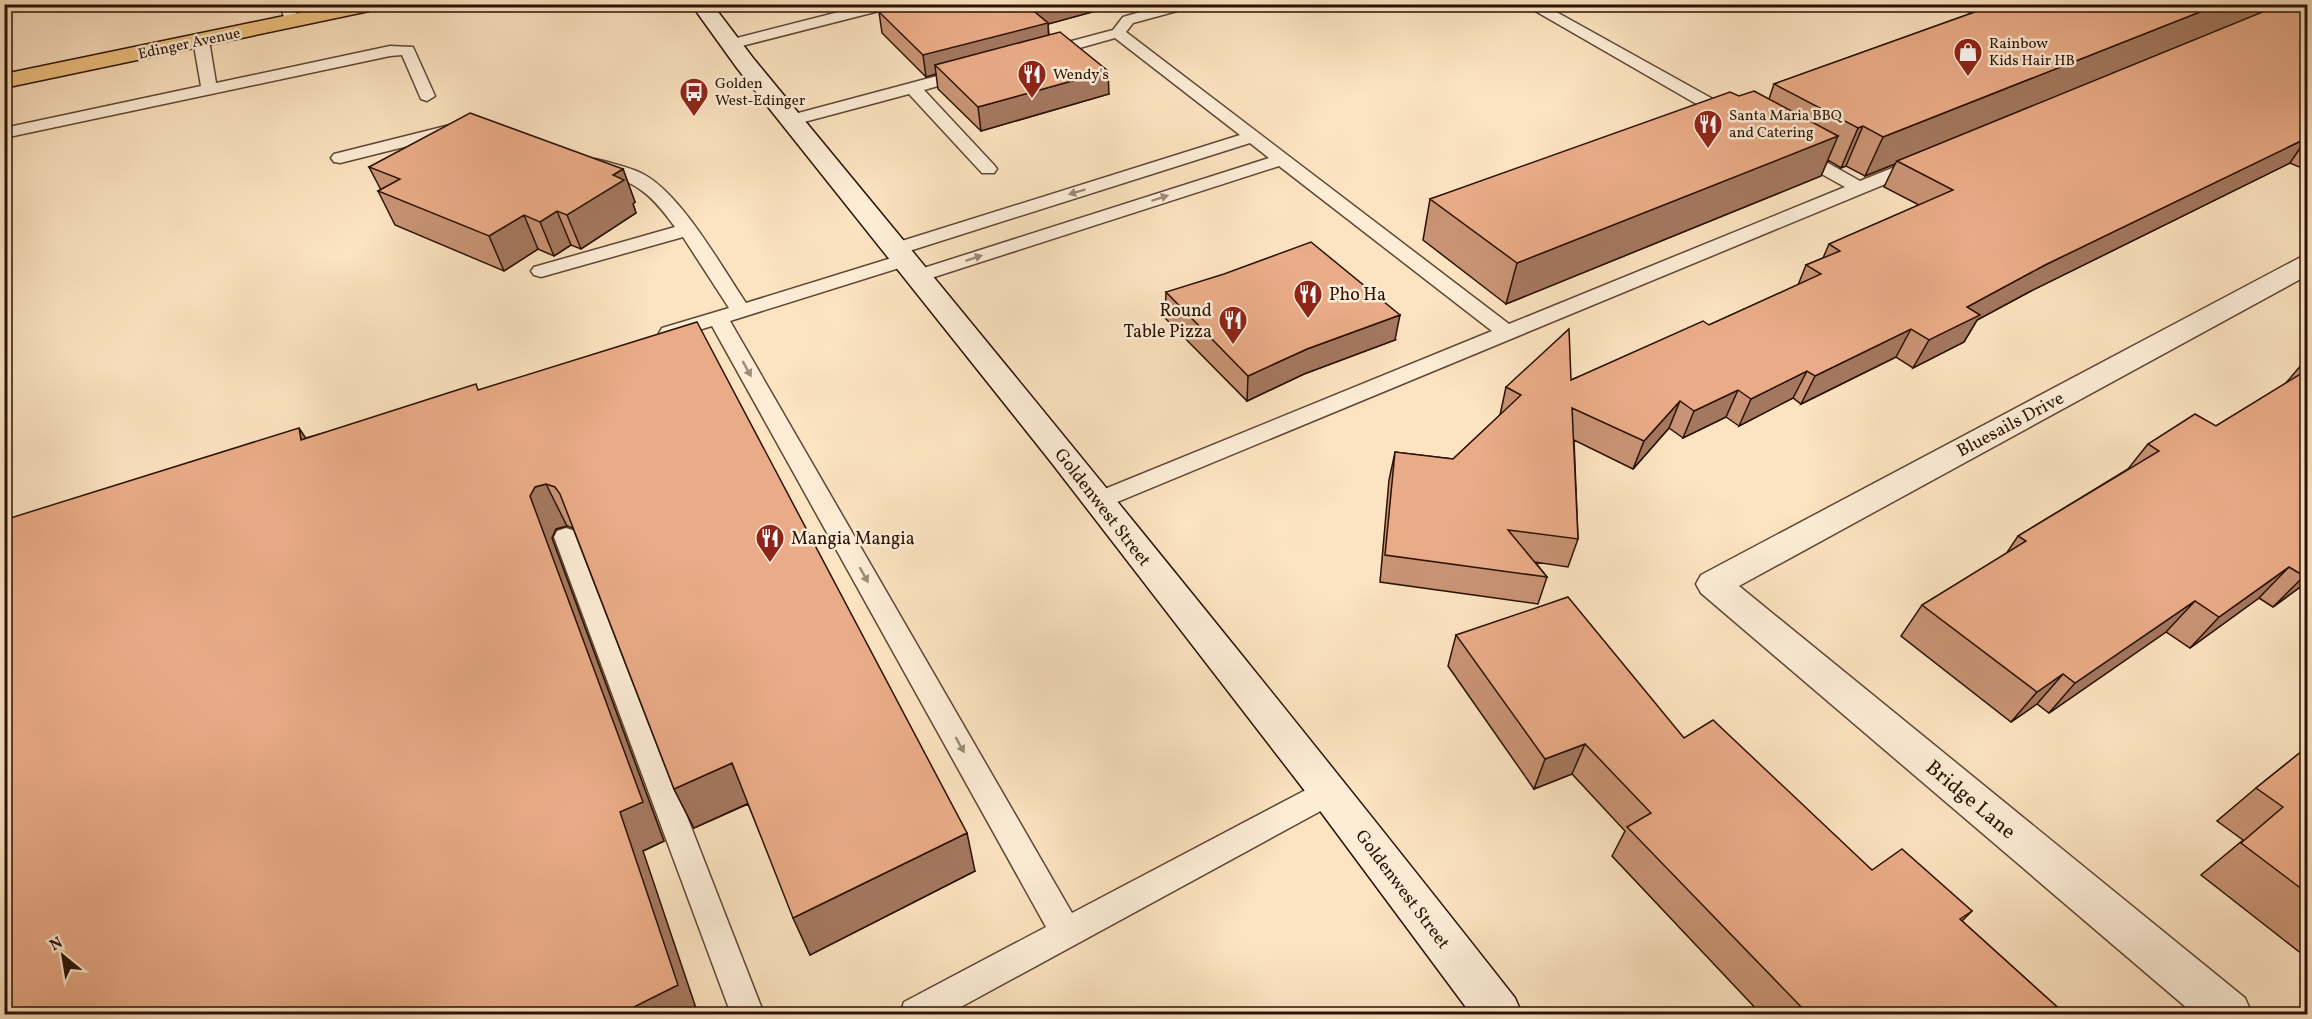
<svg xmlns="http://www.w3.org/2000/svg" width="2312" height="1019" font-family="Vollkorn,serif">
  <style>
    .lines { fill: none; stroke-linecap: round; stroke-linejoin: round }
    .service-casing { stroke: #5f4633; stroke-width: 3 }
    .minor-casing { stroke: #5f4633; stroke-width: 3 }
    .secondary-casing { stroke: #2b1104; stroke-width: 3 }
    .primary-casing { stroke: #2b1104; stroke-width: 3 }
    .service { fill: #fdedd7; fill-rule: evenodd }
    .minor { fill: #fdedd7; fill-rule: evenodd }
    .secondary { fill: #fdedd7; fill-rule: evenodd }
    .primary { fill: #eec280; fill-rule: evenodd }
    .wall { fill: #c99475; stroke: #2b1104; stroke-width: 1.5 }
    .shaded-wall { fill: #a4785f; stroke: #2b1104; stroke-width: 1.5 }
    .building { fill: #eaac88; stroke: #2b1104; stroke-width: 1.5 }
    .oneway { fill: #9e8a78 }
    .labels { text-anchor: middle; stroke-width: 5; stroke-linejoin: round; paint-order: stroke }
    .far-street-label { font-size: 15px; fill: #2b1104; stroke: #fdedd7 }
    .far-poi-label { font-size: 15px; fill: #2b1104; stroke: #fdedd7; text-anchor: start }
    .poi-label { font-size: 18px; fill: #2b1104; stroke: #fdedd7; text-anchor: start }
    .street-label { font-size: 18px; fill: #2b1104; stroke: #fdedd7 }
    .near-street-label { font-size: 21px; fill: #2b1104; stroke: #fdedd7 }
  </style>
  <rect width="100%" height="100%" fill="#fce3c1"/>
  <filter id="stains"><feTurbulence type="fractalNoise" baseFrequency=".00333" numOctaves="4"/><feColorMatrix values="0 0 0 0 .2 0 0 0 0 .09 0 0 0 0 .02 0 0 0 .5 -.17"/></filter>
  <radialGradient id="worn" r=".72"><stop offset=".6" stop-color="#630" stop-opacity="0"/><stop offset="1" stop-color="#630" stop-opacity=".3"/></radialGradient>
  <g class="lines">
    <!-- service casing -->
    <g class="service-casing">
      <path id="service" d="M280,4H294L298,21L296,24H286Z
        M870,4H884L885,7L883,10L730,49L722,44L725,41Z
        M1168,4H1194L1192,7L1133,23L1126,32L1509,324L1845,187L1791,157L1788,153L1791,149H1803L1860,181L1912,160H1924L1927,164L1924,168L1098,510L1090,507L1086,501L1090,495L1492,331L1279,166L925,280H911L908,276L911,272L1269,158L1250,143L903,253H889L886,249L889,245L1240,135L1115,38L1044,58L1036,53L1038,50L1113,30L1123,17Z
        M1523,4H1542L1738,113L1740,117L1738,121H1726Z
        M1954,4H1974L1983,11L1976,15Z
        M201,35L209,40L216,83L390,46L413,47L435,96L427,101L421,99L402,55L390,56L4,138V128L201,86L193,40Z
        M967,68L973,70L975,73L973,76L924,90L994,165L997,169L994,173H982L909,94L793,125L785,120L787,116Z
        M462,122L468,123L470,127L468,131L340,163L334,162L331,158L334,154Z
        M595,159C611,163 629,167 643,174C682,195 721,266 746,303L898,256H912L915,260L912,264L730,321L1072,913L1319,783L1329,779L1339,783L1344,792L1339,801L948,1014H900L904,1002L1046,927L712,326L669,339L662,338L659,333L662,328L729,308L683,237L541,277L534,275L531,271L534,267L675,227C646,187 635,183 589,168L586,164L589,160Z
        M566,528L575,531L578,537L764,1014H731L554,537L557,531Z"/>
    </g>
    <!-- minor casing -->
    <g class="minor-casing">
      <path id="minor" d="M2308,256V275L1739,586L2245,998L2252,1014H2194L1701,593L1696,584L1701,575L2299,258Z"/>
    </g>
    <!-- secondary casing -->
    <g class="secondary-casing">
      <path id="secondary" d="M691,4H712L753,58C1010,369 1266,681 1515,998L1522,1014H1471L1315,804L1051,462L737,68Z"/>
    </g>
    <!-- primary casing -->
    <g class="primary-casing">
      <path id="primary" d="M342,4H384L381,8L374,10L4,88V74Z"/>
    </g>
    <!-- service -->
    <use href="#service" class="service"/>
    <!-- minor -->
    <use href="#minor" class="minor"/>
    <!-- secondary -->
    <use href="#secondary" class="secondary"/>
    <!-- primary -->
    <use href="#primary" class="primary"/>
  </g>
  <!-- wall -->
  <path class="wall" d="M908,4H1121L1048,24L1049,35L1109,94L981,131L938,89L936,74L926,77L882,33L879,12Z
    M1997,4H2279L2277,7L2307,4V167L2304,169L2290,163L2029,292L1977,320L1964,342L1913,368L1896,357L1801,404L1793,398L1739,426L1726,417L1683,438L1669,428L1633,469L1574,440L1578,539L1568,567L1535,562L1547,577L1538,604L1380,582L1389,480L1395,452L1453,459L1500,415L1506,387L1571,380L1709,325L1798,285L1806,265L1823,258L1829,244L1919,205L1884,187L1895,164L1865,176L1846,166L1841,168L1828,160L1821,176L1506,304L1423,240L1430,199L1739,96L1769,99L1774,84Z
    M369,167L623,169L635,202L633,204L636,213L581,249L571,245L554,256L538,249L504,271L395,225L378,191L381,190Z
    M1166,292L1395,340L1304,374L1247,401L1165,318Z
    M2307,361V582L2273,607L2259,598L2190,648L2166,632L2049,713L2037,704L2011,722L1901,636L1922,605L2006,554L2018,536L2128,469L2148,444L2216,426L2285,384L2302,364Z
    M479,390L975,871L810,955L748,804L694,828L674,789L573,528L567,526L556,529L552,538L664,841L643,851L4,1014L306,438Z
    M1456,635L1684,738L1872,870L1972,911L1962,921L2065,1014H1761L1612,856L1625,831L1572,774L1534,789L1448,666Z
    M2307,747V958L2201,875L2243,840L2217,821L2256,788Z"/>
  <!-- shaded-wall -->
  <path class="shaded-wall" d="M1040,4H1121L1048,24L1049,45L935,65L936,74L926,77L923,55L1029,7Z
    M2220,4H2279L2275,10L1897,161L1895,164L1865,176L1883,137Z
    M1108,71L1109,94L981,131L978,107Z
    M1863,126L1846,166L1841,168L1858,128Z
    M1838,136L1821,176L1506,304L1517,263Z
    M2307,138L2290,163L2029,292L1977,320L1964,342L1913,368L1929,340L1967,307L2045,265Z
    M623,169L635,202L633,204L636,213L581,249L567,215L613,175Z
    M557,211L571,245L554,256L540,222Z
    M524,215L538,249L504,271L489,236Z
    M1400,315L1395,340L1304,374L1247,401L1248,376L1307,349Z
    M1911,329L1896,357L1801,404L1815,376Z
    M1807,371L1793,398L1739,426L1751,399Z
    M1738,390L1726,417L1683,438L1694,411Z
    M1680,401L1669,428L1633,469L1644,441Z
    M299,428L327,470L301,440Z
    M546,484L567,526L556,529L552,538L664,841L643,851L698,1014H620V812L530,496L535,487Z
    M2289,567L2259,598L2190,648L2219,617Z
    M2307,574V582L2273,607L2304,576Z
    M2195,601L2166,632L2049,713L2075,683Z
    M2063,674L2037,704L2011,722L2037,692Z
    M1585,744L1572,774L1534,789L1545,759Z
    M732,763L749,803L694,828L674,789Z
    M967,833L975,871L810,955L793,918Z"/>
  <!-- building -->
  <path class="building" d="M908,4H1040L1029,7L1048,23L923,55L879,12Z
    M1997,4H2220L1883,137L1863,126L1858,128L1774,84Z
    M2282,4H2307V138L2045,265L1967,307L1980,315L1929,340L1911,329L1815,376L1807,371L1751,399L1738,390L1694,411L1680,401L1644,441L1572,408L1578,539L1508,530L1547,577L1385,555L1395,452L1453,459L1521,395L1506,387L1569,329L1571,380L1703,321L1709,325L1821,274L1806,265L1840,251L1829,244L1953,190L1897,161Z
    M1060,32L1108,71L978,107L935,65Z
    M1754,91L1838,136L1517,263L1430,199L1730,92L1739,96Z
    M470,113L623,169L613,175L624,180L567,215L557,211L540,222L524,215L489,236L378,191L400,179L369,167Z
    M1311,242L1400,315L1307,349L1248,376L1166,292L1224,274Z
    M697,322L967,833L793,918L732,763L674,789L560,494L555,487L546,484L535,487L530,496L643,802L620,812L678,985L620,1014H4V520L299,428L301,440L476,384L478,390Z
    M2307,361V367L2302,364Z
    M2307,370V574L2304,576L2289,567L2219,617L2195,601L2075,683L2063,674L2037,692L1922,605L2026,541L2018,536L2159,451L2148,444L2195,414L2216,426Z
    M1568,597L1684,738L1713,720L1872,870L1902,849L1972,911L1960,919L2065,1014H1808L1627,827L1651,813L1585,744L1545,759L1456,635Z
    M2307,747V893L2241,843L2283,807L2256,788Z"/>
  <!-- one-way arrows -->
  <defs><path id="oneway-solid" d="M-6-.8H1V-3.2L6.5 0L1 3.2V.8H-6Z" transform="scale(1.5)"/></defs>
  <g class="oneway">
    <use href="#oneway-solid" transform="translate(1077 192) rotate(163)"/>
    <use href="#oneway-solid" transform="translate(1160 198) rotate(-18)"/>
    <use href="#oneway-solid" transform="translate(974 258) rotate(-18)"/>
    <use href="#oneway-solid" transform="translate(747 369) rotate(61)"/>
    <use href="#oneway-solid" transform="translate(864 575) rotate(61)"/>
    <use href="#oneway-solid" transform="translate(960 745) rotate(61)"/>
  </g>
  <!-- icons -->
  <defs>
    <g id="shop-pin" transform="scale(1.5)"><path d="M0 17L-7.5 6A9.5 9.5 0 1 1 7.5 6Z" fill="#8f2418" stroke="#fdedd7"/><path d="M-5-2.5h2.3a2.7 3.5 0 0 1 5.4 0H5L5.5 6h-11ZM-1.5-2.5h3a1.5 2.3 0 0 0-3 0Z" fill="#fff"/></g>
    <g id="restaurant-pin" transform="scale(1.5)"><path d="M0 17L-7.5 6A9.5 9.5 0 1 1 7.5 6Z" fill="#8f2418" stroke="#fdedd7"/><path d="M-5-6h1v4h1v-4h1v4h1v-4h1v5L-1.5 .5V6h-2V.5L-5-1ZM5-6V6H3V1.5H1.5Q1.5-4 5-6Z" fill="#fff"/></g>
    <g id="bus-pin" transform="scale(1.5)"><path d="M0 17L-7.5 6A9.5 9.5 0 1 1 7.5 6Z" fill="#8f2418" stroke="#fdedd7"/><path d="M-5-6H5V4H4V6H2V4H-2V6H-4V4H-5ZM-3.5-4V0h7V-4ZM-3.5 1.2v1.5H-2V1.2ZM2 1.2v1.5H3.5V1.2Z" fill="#fff"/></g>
  </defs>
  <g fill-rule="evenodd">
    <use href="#shop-pin" x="1968" y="52"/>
    <use href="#restaurant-pin" x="1032" y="74"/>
    <use href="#bus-pin" x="694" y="92"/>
    <use href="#restaurant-pin" x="1708" y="124"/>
    <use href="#restaurant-pin" x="1308" y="294"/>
    <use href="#restaurant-pin" x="1233" y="320"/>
    <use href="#restaurant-pin" x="770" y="538"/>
  </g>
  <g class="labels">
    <!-- far-street labels -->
    <g class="far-street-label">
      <text transform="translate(189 43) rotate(-12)" y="5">Edinger Avenue</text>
    </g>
    <!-- far-poi labels -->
    <g class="far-poi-label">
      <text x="1989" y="48">Rainbow<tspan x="1989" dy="17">Kids Hair HB</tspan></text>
      <text x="1053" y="79">Wendy's</text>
      <text x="715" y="88">Golden<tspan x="715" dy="17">West-Edinger</tspan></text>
      <text x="1729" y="120">Santa Maria BBQ<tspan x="1729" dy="17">and Catering</tspan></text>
    </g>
    <!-- poi labels -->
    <g class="poi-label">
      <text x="1329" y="300">Pho Ha</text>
      <text x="1212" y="316" text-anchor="end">Round<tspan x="1212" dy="21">Table Pizza</tspan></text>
      <text x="791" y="544">Mangia Mangia</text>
    </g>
    <!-- street labels -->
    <g class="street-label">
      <text transform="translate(2010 424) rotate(-28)" y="6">Bluesails Drive</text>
      <text transform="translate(1103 507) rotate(52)" y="6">Goldenwest Street</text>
      <text transform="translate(1403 889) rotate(53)" y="6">Goldenwest Street</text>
    </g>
    <!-- near-street labels -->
    <g class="near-street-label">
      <text transform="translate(1971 799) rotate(40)" y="7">Bridge Lane</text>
    </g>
  </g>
  <!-- margin -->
  <rect width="2312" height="1019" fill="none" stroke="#fce3c1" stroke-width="24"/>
  <rect x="6" y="6" width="2300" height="1007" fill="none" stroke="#2b1104" stroke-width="3"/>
  <rect x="12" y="12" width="2288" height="995" fill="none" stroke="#2b1104" stroke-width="1.5"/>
  <!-- north arrow -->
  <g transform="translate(63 956) rotate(330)" stroke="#fdedd7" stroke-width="4.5" paint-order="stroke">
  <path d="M0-4.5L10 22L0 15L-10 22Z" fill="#2b1104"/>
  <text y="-9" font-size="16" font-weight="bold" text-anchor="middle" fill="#2b1104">N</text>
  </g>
  <rect width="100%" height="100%" filter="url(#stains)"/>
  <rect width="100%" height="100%" fill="url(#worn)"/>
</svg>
